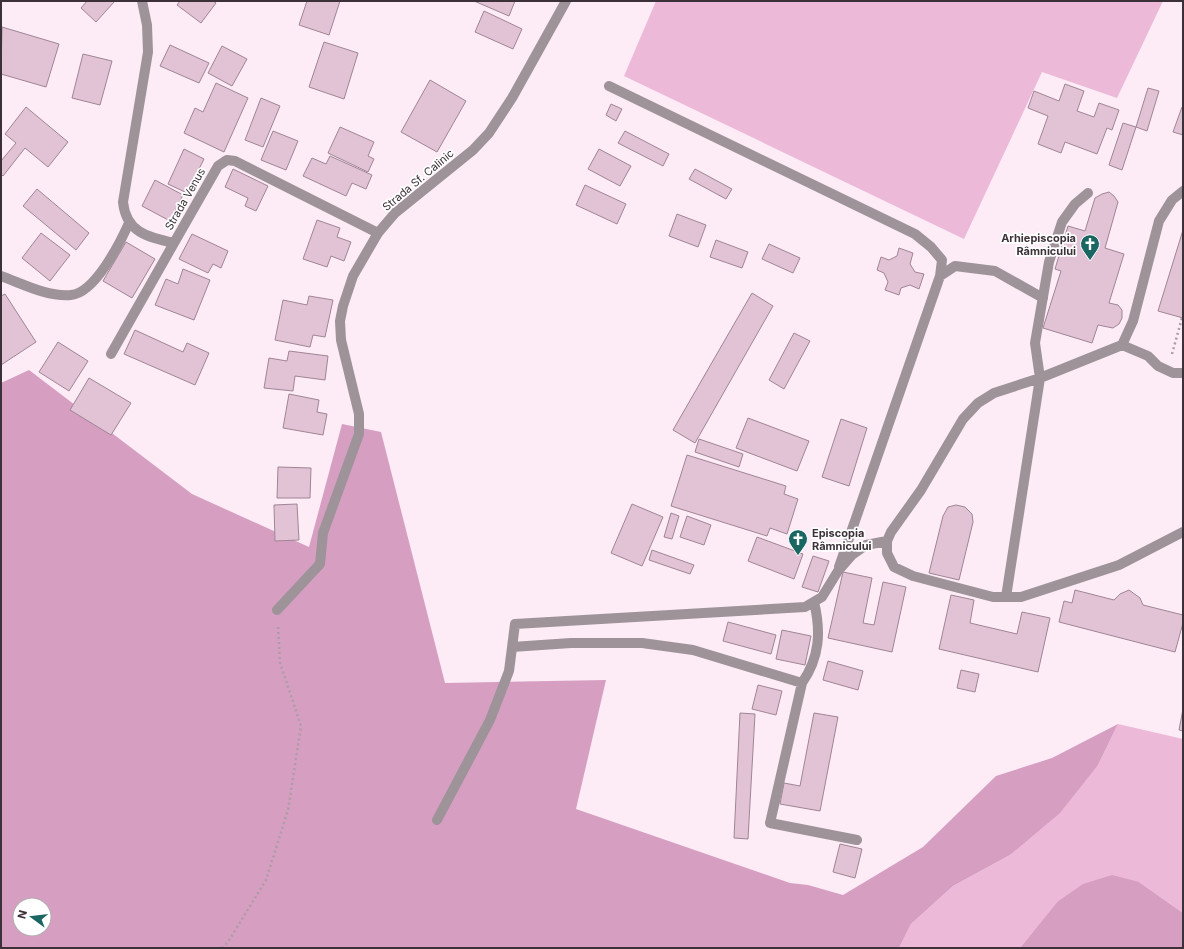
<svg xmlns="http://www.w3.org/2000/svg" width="1184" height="949" font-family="Inter,sans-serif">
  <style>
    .green { fill: #edb9d9 }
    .forest { fill: #d69fc2; fill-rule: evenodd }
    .building { fill: #e1c3d5; stroke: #a08595 }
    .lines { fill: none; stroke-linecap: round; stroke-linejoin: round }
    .path { stroke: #ab9ca5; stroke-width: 2.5; stroke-dasharray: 2 3; stroke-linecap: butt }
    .minor { stroke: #9f939a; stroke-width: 10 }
    .labels { text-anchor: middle; stroke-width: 3.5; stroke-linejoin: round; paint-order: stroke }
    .street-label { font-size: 11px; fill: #3c3138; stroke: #fff }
    .poi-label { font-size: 11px; font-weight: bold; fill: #3c3138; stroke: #fff; text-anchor: end }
  </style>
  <rect width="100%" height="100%" fill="#fdebf6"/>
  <!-- green -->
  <path class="green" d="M656,1H1163L1117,98L1042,72L964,239L624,76Z
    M1118,724L1183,739V913L1139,882L1057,902L1020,948H899L911,924L953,886L1010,855L1098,765Z"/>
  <!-- forest -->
  <path class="forest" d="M29,370L192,494L309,547L342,424L381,432L445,683L606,680L576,809L790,883L808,885L843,895L923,847L996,776L1052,758L1118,724L1098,765L1060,813L1010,855L953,886L911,924L899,948H1V383ZM20,905H44V929H20Z
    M1112,875L1139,882L1183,913V948H1020L1057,902L1083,884Z"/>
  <!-- building -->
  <path class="building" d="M87,1H115L96,22L81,8Z
    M180,1H213L216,3L201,23L177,5Z
    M307,1H340L329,35L299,25Z
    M474,1H515L509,16Z
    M484,11L522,29L513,49L475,32Z
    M2,27L59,44L46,87L1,74Z
    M324,42L358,53L344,99L309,87Z
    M170,45L209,63L199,83L160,66Z
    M222,46L247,59L232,86L208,73Z
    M83,54L112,61L100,105L72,98Z
    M430,80L466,101L437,152L401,132Z
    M216,83L248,98L224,152L184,133L195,108L203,112Z
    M1065,84L1084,91L1077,111L1094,117L1099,103L1119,110L1112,130L1107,128L1097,154L1065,142L1061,153L1038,144L1048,116L1028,108L1034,91L1059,101Z
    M1148,88L1159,91L1147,131L1136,127Z
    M261,98L280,106L263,147L245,140Z
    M611,104L622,109L616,121L606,115Z
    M26,107L68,142L48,167L25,148L3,176L1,174V161L16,143L5,134Z
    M1182,107L1183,108V135L1173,132Z
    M1123,123L1136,127L1122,170L1109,165Z
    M340,127L374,142L368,156L374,159L368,172L328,153Z
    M273,131L298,141L286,170L261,160Z
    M625,131L669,154L663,166L618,143Z
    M184,149L204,159L187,193L168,184Z
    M599,149L631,166L620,186L588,169Z
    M330,156L372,175L366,189L352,183L346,196L303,176L312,158L326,164Z
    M233,169L268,186L256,211L245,206L248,198L225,187Z
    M695,169L732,189L726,199L689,179Z
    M155,180L183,195L170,221L142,206Z
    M585,185L626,204L617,224L576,205Z
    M37,189L89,233L76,250L23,206Z
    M1109,192L1114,196L1118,202L1105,248L1124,254L1109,303L1118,305L1122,310V318L1119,324L1113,328L1098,325L1092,343L1043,328L1061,271L1055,269L1068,226L1085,231L1095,198L1102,194Z
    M677,214L706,225L698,247L669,236Z
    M317,220L340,228L337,237L351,242L344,261L331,256L327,267L303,259Z
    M1183,230V318L1158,311Z
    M41,233L70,255L50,281L22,258Z
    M192,234L228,251L221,268L213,264L208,273L179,259Z
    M716,240L748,252L742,268L710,257Z
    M126,242L155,259L132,298L103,281Z
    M769,244L800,258L793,273L762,259Z
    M899,248L913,253L910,264L915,272L924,274L919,289L910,285L901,288L899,295L885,290L888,282L884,273L877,270L881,257L889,260L897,256Z
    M183,269L210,280L194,320L155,305L166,279L178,284Z
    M752,293L773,306L695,443L673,430Z
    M5,294L36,342L1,365V296Z
    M309,296L333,300L325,337L313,335L310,347L275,340L283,300L307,305Z
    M135,330L183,352L187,343L209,353L195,385L124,354Z
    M794,333L810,341L784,389L769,380Z
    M58,342L88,361L69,391L39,372Z
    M289,351L328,356L325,380L295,376L293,391L264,388L269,358L287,361Z
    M89,378L131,403L111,435L70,410Z
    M289,394L319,400L317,412L327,414L323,435L283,428Z
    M748,418L809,441L797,471L736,448Z
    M841,419L867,428L849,486L822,477Z
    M699,439L743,454L739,467L695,452Z
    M687,455L786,486L784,494L798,499L787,534L770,528L767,536L671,506Z
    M278,467L311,468L310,498H277Z
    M297,504L299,540L275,541L274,505Z
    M632,504L663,517L642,566L611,553Z
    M956,505L965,507L972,514L973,522L959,580L929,573L943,516L948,507Z
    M671,513L679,516L672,539L664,537Z
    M687,516L711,525L704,545L680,537Z
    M757,537L803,554L794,579L748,561Z
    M652,550L694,565L690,574L649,560Z
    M813,556L829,561L818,592L802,587Z
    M843,572L872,578L863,623L874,625L883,582L906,587L892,652L828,638Z
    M1075,590L1114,600L1120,594L1129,590L1140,598L1143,605L1183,615V623L1175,652L1059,622L1064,601L1072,603Z
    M951,595L974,600L970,623L1017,634L1022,612L1050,618L1038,672L939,649Z
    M728,622L776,635L771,654L723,641Z
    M782,630L811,636L805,665L776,659Z
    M828,661L863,671L858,690L823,680Z
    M961,670L979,674L975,692L957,688Z
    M758,685L782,691L776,715L752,709Z
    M1183,709V731L1179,730Z
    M740,713L755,714L748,839L734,838Z
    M814,713L838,717L820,811L780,804L784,783L800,786Z
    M840,844L862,849L855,878L833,872Z"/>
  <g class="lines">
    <!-- path -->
    <path class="path" d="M1172,354L1182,318
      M222,948L228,942L266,880L288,810L301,726L280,663L278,625"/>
    <!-- minor -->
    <path class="minor" d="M142,1L147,25L148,52L123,202C126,232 147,237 174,243L218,166L227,160L235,161L378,233
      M609,86L915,234L931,247L942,260L940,276
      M1,276C23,284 47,297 71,295C95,293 120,243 129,223
      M1122,345L1133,321L1159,221L1172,200L1183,191
      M111,354L174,243
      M1183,373H1173L1158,366L1148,356L1122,345L1040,378L994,393L978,403L963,419L921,490L891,532L887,541V553L894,567L913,576L993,597H1021L1119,565L1183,532
      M839,567L940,276L955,266L995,271L1043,298
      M1006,597L1040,378L1035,343L1049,262L1062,222L1075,204L1088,193
      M277,610L320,564L323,533L359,434V414L341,340L340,321L343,306L353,276L378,233L395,213L473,150L489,133L512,98L566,1
      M512,647L571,643H642L693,650L802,683L770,823L857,840
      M802,683C820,657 821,631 814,602
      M437,820L490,720L509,671L515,624L805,607L822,597L838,571L852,555L866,545L887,541"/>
  </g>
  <!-- icons -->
  <defs>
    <g id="church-pin" transform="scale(1)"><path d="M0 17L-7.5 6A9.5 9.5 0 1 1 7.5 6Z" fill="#196663" stroke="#fff"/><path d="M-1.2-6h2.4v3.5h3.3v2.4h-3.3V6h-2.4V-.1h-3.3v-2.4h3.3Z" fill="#fff"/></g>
  </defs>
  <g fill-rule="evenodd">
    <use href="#church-pin" x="1090" y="244"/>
    <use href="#church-pin" x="798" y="539"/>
  </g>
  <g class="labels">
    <!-- street labels -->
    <g class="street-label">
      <text transform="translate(418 180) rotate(-40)" y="4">Strada Sf. Calinic</text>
      <text transform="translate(185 199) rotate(-60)" y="4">Strada Venus</text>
    </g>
    <!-- poi labels -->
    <g class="poi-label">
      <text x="1076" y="242">Arhiepiscopia<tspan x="1076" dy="13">Râmnicului</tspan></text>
      <text x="812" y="537" text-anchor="start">Episcopia<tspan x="812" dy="13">Râmnicului</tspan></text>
    </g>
  </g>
  <!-- border -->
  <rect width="1184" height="949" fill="none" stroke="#3c3138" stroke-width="4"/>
  <!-- north arrow -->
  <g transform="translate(32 917) rotate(285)"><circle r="19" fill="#ffffff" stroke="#b1adaf"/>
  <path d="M0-3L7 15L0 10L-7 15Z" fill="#196663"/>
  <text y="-6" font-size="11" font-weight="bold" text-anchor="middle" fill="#3c3138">N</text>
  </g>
</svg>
